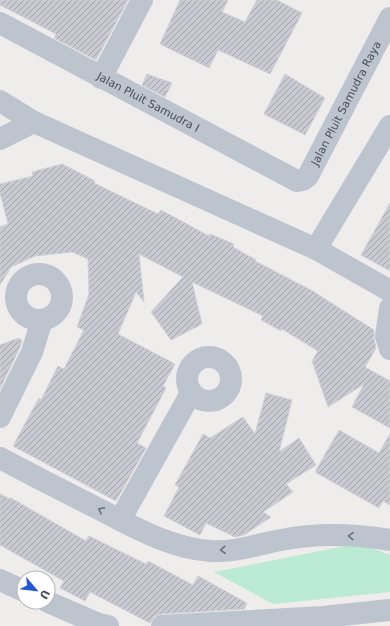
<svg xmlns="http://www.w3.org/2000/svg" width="390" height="626" font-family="'DejaVu Sans',sans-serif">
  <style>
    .grass { fill: #bbebd4 }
    .building { fill: url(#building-hatch); stroke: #d0d1d7 }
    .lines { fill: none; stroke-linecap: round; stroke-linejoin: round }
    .minor { stroke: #bdc4ce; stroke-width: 22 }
    .oneway { stroke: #69717b }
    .labels { text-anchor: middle; stroke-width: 4; stroke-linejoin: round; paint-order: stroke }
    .street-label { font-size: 11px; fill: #454d58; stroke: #fff }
  </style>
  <defs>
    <pattern id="building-hatch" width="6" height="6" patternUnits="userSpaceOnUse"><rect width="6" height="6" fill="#c9cad1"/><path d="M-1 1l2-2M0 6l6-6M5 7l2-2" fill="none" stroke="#a5a6ac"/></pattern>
  </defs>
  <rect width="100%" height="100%" fill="#efecec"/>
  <!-- grass -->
  <path class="grass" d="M360,543L390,555V592L273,604L214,572Z"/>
  <!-- building -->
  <path class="building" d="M0,0H128L96,60L54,38L56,34L0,5Z
    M180,0H228L222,12L245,22L257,0H277L302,13L270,74L218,50L209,68L160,44Z
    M147,74L172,83L165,97L142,85Z
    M285,74L325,98L305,135L264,114Z
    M62,164L95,181L94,183L158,214L161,210L209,236L210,234L234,244L233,247L256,260L255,261L311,290L374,330V339L376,348L365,367L390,381V428L352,407L364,384L328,407L312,361L318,351L282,329L281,331L261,320L263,316L192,282L202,324L171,340L151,312L183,277L139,254L144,302L136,292L118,334L175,364L163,386L166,388L137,443L146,448L116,501L13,446L39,398L41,400L58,366L64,369L84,330L77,327L89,294L88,259L72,252L35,256L11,267L0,285V227L8,224L0,193V184L33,176L32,172Z
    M390,203V271L361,255Z
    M19,338L22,341L20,347L0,389V345Z
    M266,393L292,400L279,452L299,438L316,465L286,484L293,492L263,512L271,517L244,535L235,537L206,523L200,535L164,516L179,487L175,485L203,434L210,438L243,417L255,434Z
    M339,430L379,453L390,434V505L383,501L379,508L315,472Z
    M0,494L10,499L11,498L86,541L89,536L146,564L148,561L193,585L198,576L247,603L244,609L161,614L155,616L150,623L90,592L85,601L60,588L64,581L0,545Z"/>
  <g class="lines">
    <!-- minor -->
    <g class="minor">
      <path id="s1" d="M0,23L297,181L303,180L308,176L390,18"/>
      <path d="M101,78L142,0"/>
      <path d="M0,101L34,122L316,249L390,291"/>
      <path d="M0,139L34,122"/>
      <path d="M316,249L390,126"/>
      <circle cx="39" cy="297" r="23"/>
      <path d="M390,308L386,336L390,349"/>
      <circle cx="209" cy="379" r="22"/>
      <path d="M0,417L32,352L42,320"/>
      <path d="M0,458C32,475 65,492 97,508C132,526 169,548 210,551C234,553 258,544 281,540C317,533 354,534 390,540"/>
      <path d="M120,520L191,393"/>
      <path d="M0,580L24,591"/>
      <path d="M48,602L99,624L108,626"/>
      <path d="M162,626L323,617L390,610"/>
    </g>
  </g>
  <!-- one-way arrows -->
  <defs><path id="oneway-chevron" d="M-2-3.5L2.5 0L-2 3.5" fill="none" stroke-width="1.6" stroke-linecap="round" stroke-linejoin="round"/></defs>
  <g class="oneway">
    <use href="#oneway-chevron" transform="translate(101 510) rotate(-153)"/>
    <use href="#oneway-chevron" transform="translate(351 536) rotate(-177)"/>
    <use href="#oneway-chevron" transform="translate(223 550) rotate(176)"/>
  </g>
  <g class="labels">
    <!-- street labels -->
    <g class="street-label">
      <text dy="4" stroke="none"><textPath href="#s1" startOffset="168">Jalan Pluit Samudra I</textPath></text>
      <text dy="4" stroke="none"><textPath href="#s1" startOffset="431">Jalan Pluit Samudra Raya</textPath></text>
    </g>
  </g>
  <!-- north arrow -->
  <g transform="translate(36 590) rotate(118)"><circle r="19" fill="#ffffff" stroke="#b5b8bc"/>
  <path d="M0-3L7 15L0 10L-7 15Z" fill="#2157d3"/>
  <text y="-6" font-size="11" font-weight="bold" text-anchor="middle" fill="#454d58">U</text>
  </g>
</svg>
